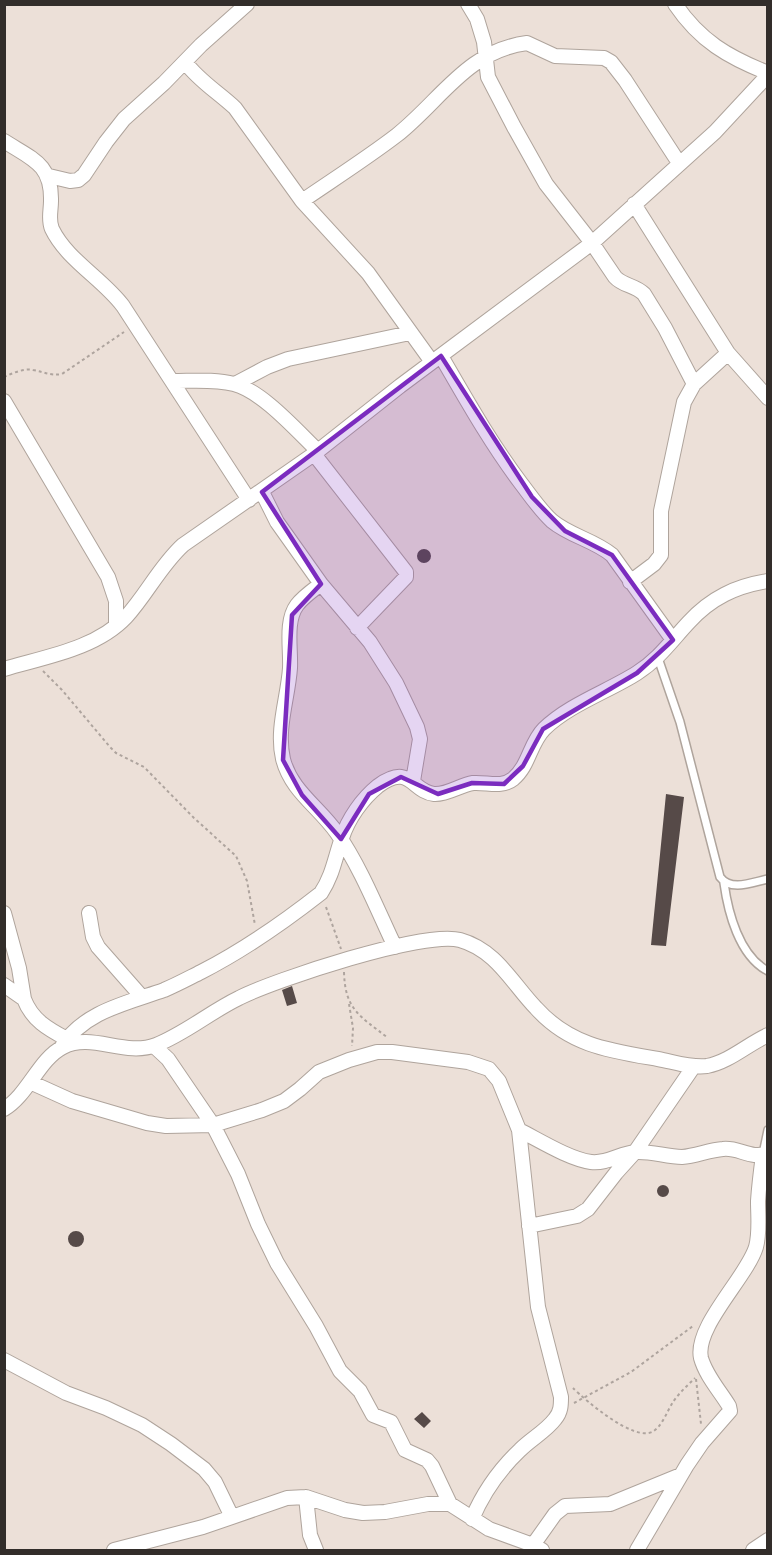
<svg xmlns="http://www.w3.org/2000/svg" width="772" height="1555" font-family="'Work Sans',sans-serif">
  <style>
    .building { fill: #564a48 }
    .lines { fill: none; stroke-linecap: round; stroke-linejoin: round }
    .service-casing { stroke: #afa49c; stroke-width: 10 }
    .minor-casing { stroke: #afa49c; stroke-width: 16 }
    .path { stroke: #aea49e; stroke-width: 2; stroke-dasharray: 3 3; stroke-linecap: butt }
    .service { stroke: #fff; stroke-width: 7 }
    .minor { stroke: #fff; stroke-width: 14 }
    .marked { fill: #7b2cbf; fill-opacity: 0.2; stroke: #7b2cbf; stroke-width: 4.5; stroke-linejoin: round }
  </style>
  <rect width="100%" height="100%" fill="#ece0d8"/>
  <!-- building -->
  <path class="building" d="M417 556a7 7 0 1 1 14 0a7 7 0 1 1-14 0Z
    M666,794L684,797L666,946L651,945Z
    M292,986L297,1003L287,1006L282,990Z
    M657 1191a6 6 0 1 1 12 0a6 6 0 1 1-12 0Z
    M68 1239a8 8 0 1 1 16 0a8 8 0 1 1-16 0Z
    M422,1412L431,1421L424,1428L414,1419Z"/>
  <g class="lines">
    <!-- service casing -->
    <g class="service-casing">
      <path id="service" d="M658,658L680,722L720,877C731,892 753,882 768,879
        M724,883C728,912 739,956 768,971
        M763,1154L768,1130"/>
    </g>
    <!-- minor casing -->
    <g class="minor-casing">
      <path id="minor" d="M468,4L477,19L484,42L488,77L514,127L546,184L592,243L615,277C623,286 635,285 644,294L665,328L694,384
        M675,4C700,41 728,57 768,73
        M185,62C199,81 218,92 235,108L302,201L368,273L432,362
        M4,141C32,159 52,164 51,201C51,211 48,220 52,229C67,260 103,279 123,306L249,500
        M49,176L70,181L78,180L84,175L106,142L124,119L164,83L201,45L247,4
        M302,201C334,179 367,158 397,135C441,100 467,51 527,43L555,56L604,58L611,62L625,80L679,163
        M634,204L728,353L768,398
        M441,356C466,399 490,442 520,482C530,495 540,510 552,521C570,536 594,540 612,555L673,640
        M173,381C193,381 215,379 234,384C262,391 297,431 318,451
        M235,384L267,367L288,359L410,333
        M4,401L108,577L116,601V626
        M314,454L406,572V577L357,628
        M262,492L277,522L321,584L370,642L396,683L417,727L420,739L413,781
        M630,582L654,564L661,555V511L684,402L694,384L728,353
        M321,584C313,590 303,597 297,605C285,621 291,649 290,668C288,698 276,729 283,759C291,791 319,807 337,833C361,868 377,909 395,947
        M4,669C44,657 96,649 126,617C147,594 160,566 183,545L314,454L400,386L592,243L715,132L768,75
        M4,913L19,968L24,999C32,1020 48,1029 67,1039
        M89,913L93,937L98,947L142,997
        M4,985L24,999
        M154,1046L168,1059L213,1125L238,1174L258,1224L277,1263L316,1326L340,1371L360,1391L373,1415L391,1422L405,1450L427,1460L432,1466L450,1504
        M61,1048C82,1012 127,1003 164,990C176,985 189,978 201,972C244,950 284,922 321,893C333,875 335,857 342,838C348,819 362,799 378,786C410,762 412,792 434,794C447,795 460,785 473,783C487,782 502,788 513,779C529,766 530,743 544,729C568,705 609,691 637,673C659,659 672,640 689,622C711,598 736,586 768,581
        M30,1082L72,1101L147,1123L166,1126L213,1125L262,1110L284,1101L300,1089L319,1072L349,1060L377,1052H392L468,1062L489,1069L499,1081L519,1130L538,1307L561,1397C561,1405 561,1412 555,1419C546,1431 531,1439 520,1450C500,1469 483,1493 472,1519
        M4,1109C28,1095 39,1059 63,1047C92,1032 124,1057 156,1045C186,1033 210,1012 239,998C274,980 425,930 460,940C496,950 512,983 536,1008C570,1046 611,1051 658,1059C674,1062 691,1068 707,1066C729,1062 748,1044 768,1035
        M519,1130C539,1140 569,1159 591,1162C608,1164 620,1153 636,1152C651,1151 667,1157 682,1157C696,1156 709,1150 723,1149C739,1147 751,1160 768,1153
        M529,1226L577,1216L588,1209L616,1173L635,1152L694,1066
        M4,1360L66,1393L106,1408L142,1425L171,1444L204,1469L215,1482L232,1517
        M306,1497L310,1535L316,1550
        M533,1545L555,1514L565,1506L610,1504L681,1475
        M114,1550L203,1527L287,1498L306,1497L345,1510L363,1513L385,1512L428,1504H450L489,1529L533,1545L542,1550
        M637,1550L687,1465L702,1443L730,1411L729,1406C720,1391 706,1376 701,1358C694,1327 747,1277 756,1247C760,1233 758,1216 758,1201C759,1186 761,1170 763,1155
        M753,1550L768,1540"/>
    </g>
    <!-- path -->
    <path class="path" d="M4,377C13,373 24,368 33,370C45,372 50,376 62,374L124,332
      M43,671L62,690L110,747L116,753L144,767L194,818L236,856L247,881L255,925
      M326,907L341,949
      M344,972C345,1010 360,1016 388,1038
      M349,1004L353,1028L352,1046
      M696,1379L701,1424
      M573,1388C586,1401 633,1441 652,1432C662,1427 667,1411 673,1402C679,1393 687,1386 695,1378
      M574,1403L631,1372L693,1326"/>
    <!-- service -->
    <use href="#service" class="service"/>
    <!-- minor -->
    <use href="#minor" class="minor"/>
  </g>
  <!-- marked area -->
  <path class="marked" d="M441,356L532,497L565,531L612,555L673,640L637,673L543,729L523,766L504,784L472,783L438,794L401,777L369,794L341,839L302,795L283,760L292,615L321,584L262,492Z"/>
  <!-- border -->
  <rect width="772" height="1555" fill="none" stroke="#322d2a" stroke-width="12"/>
</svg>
